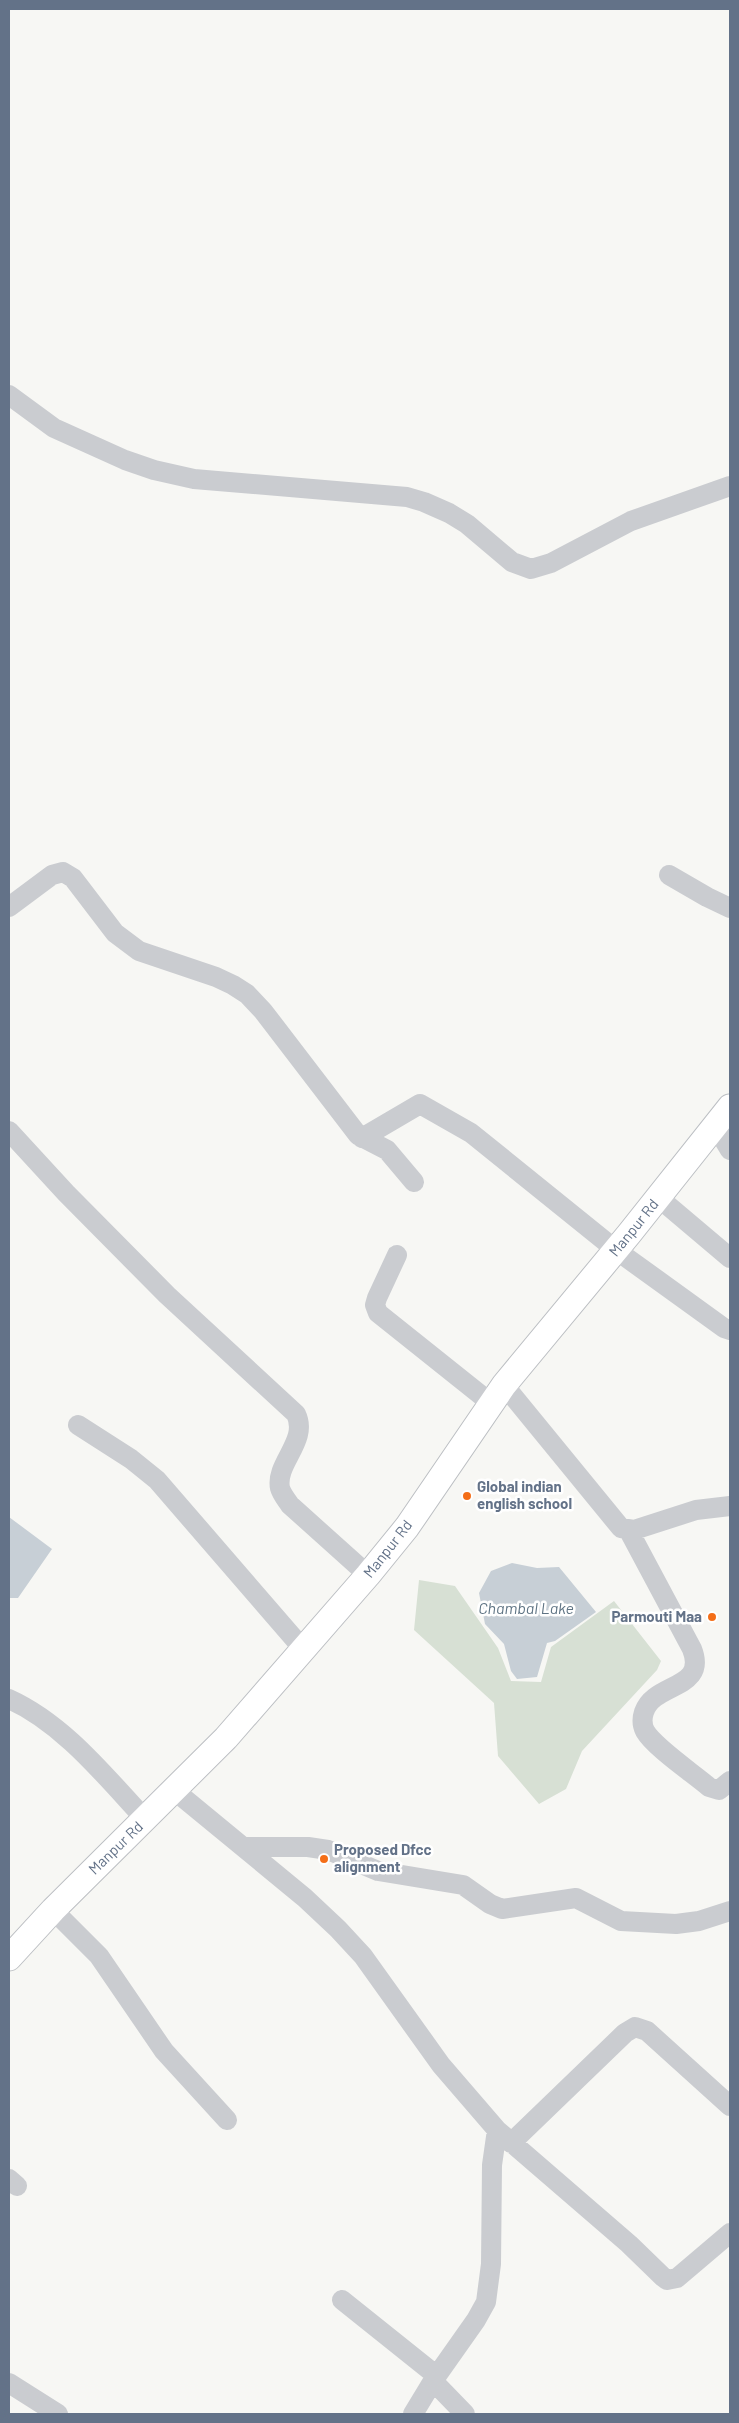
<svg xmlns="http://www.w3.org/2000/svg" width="739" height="2423" font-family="Barlow,sans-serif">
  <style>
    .green { fill: #d7e0d4 }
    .water { fill: #c7cfd6 }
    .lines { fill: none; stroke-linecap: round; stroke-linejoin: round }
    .major-casing { stroke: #bcbfc3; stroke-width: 27 }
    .minor { stroke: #caccd0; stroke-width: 20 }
    .major { stroke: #fff; stroke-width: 25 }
    .poi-dot { fill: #f46e18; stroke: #fff; stroke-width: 2 }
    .labels { text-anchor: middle; stroke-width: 5; stroke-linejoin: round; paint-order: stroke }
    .street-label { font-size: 15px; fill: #637288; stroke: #fff }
    .poi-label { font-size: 15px; font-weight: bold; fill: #637288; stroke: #fff; text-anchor: start }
    .water-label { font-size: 16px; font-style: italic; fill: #5f7484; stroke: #fff }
  </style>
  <rect width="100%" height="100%" fill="#f7f7f4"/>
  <!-- green -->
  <path class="green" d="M419,1580L455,1586L498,1648L511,1681L541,1682L551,1647L614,1601L661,1661L657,1670L582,1751L566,1789L539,1804L498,1756L494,1703L414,1630Z"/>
  <!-- water -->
  <path class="water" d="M9,1517L52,1549L18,1598H9Z
    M512,1563L537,1568L559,1567L596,1612L555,1641L547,1643L537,1677L517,1679L511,1671L504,1644L485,1624L479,1593L491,1571Z"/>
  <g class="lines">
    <!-- major casing -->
    <g class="major-casing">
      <path id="major" d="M9,1958L53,1910L226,1738L368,1575L407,1527L504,1385L629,1234L730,1107"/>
    </g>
    <!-- minor -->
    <path class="minor" d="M9,395L54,428L125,460L154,470L194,479L407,497L424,502L449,513L467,524L512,562L531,569L551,563L631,521L730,486
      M669,875L707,897L730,908
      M9,907L52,875L63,872L73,878L115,933L139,951L216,977L233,985L247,994L263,1011L358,1135L387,1150L414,1182
      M715,1125L730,1150
      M9,1131L66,1193L167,1295L296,1414C309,1441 275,1463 280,1488C282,1495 287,1500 290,1505L368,1575
      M362,1138L420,1104L471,1133L616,1250L724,1328L730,1330
      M659,1198L730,1258
      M397,1255L377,1298L375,1305L378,1313L492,1404
      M504,1385L621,1528L634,1530L696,1510L730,1506
      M78,1425L131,1459L157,1480L304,1650
      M629,1531L692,1649C708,1690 654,1682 644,1712C642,1718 642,1725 645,1731C654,1747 694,1774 709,1787L719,1790L730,1781
      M9,1699C64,1724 105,1776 145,1819
      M175,1791L305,1898L338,1929L363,1956L441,2065L497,2130L629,2244L663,2277L667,2280L677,2278L730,2233
      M243,1847H308L328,1850L378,1871L463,1885L490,1904L502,1909L576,1898L621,1921L676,1924L699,1921L730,1911
      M53,1910L99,1956L164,2051L227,2120
      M511,2143L625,2033L635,2027L647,2031L730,2106
      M9,2179L17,2186
      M342,2300L437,2376
      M433,2381L465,2414
      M9,2383L58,2414
      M413,2414L433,2381L476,2320L486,2302L491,2264L492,2165L497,2130"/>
    <!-- major -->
    <use href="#major" class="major"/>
  </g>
  <!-- markers -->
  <g class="poi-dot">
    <circle cx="467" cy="1496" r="5"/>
    <circle cx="712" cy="1617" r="5"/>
    <circle cx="324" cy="1859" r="5"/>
  </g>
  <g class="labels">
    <!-- street labels -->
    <g class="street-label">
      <text transform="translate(634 1228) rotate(-51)" y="5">Manpur Rd</text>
      <text transform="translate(388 1549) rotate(-52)" y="5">Manpur Rd</text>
      <text transform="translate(116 1848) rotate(-44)" y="5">Manpur Rd</text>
    </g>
    <!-- poi labels -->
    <g class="poi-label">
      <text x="477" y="1492">Global indian<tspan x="477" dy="17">english school</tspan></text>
      <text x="702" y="1622" text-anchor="end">Parmouti Maa</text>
      <text x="334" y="1855">Proposed Dfcc<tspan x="334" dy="17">alignment</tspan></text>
    </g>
    <!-- water labels -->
    <g class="water-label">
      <text x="526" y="1614">Chambal Lake</text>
    </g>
  </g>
  <!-- border -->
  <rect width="739" height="2423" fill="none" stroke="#637288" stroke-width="20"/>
</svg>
